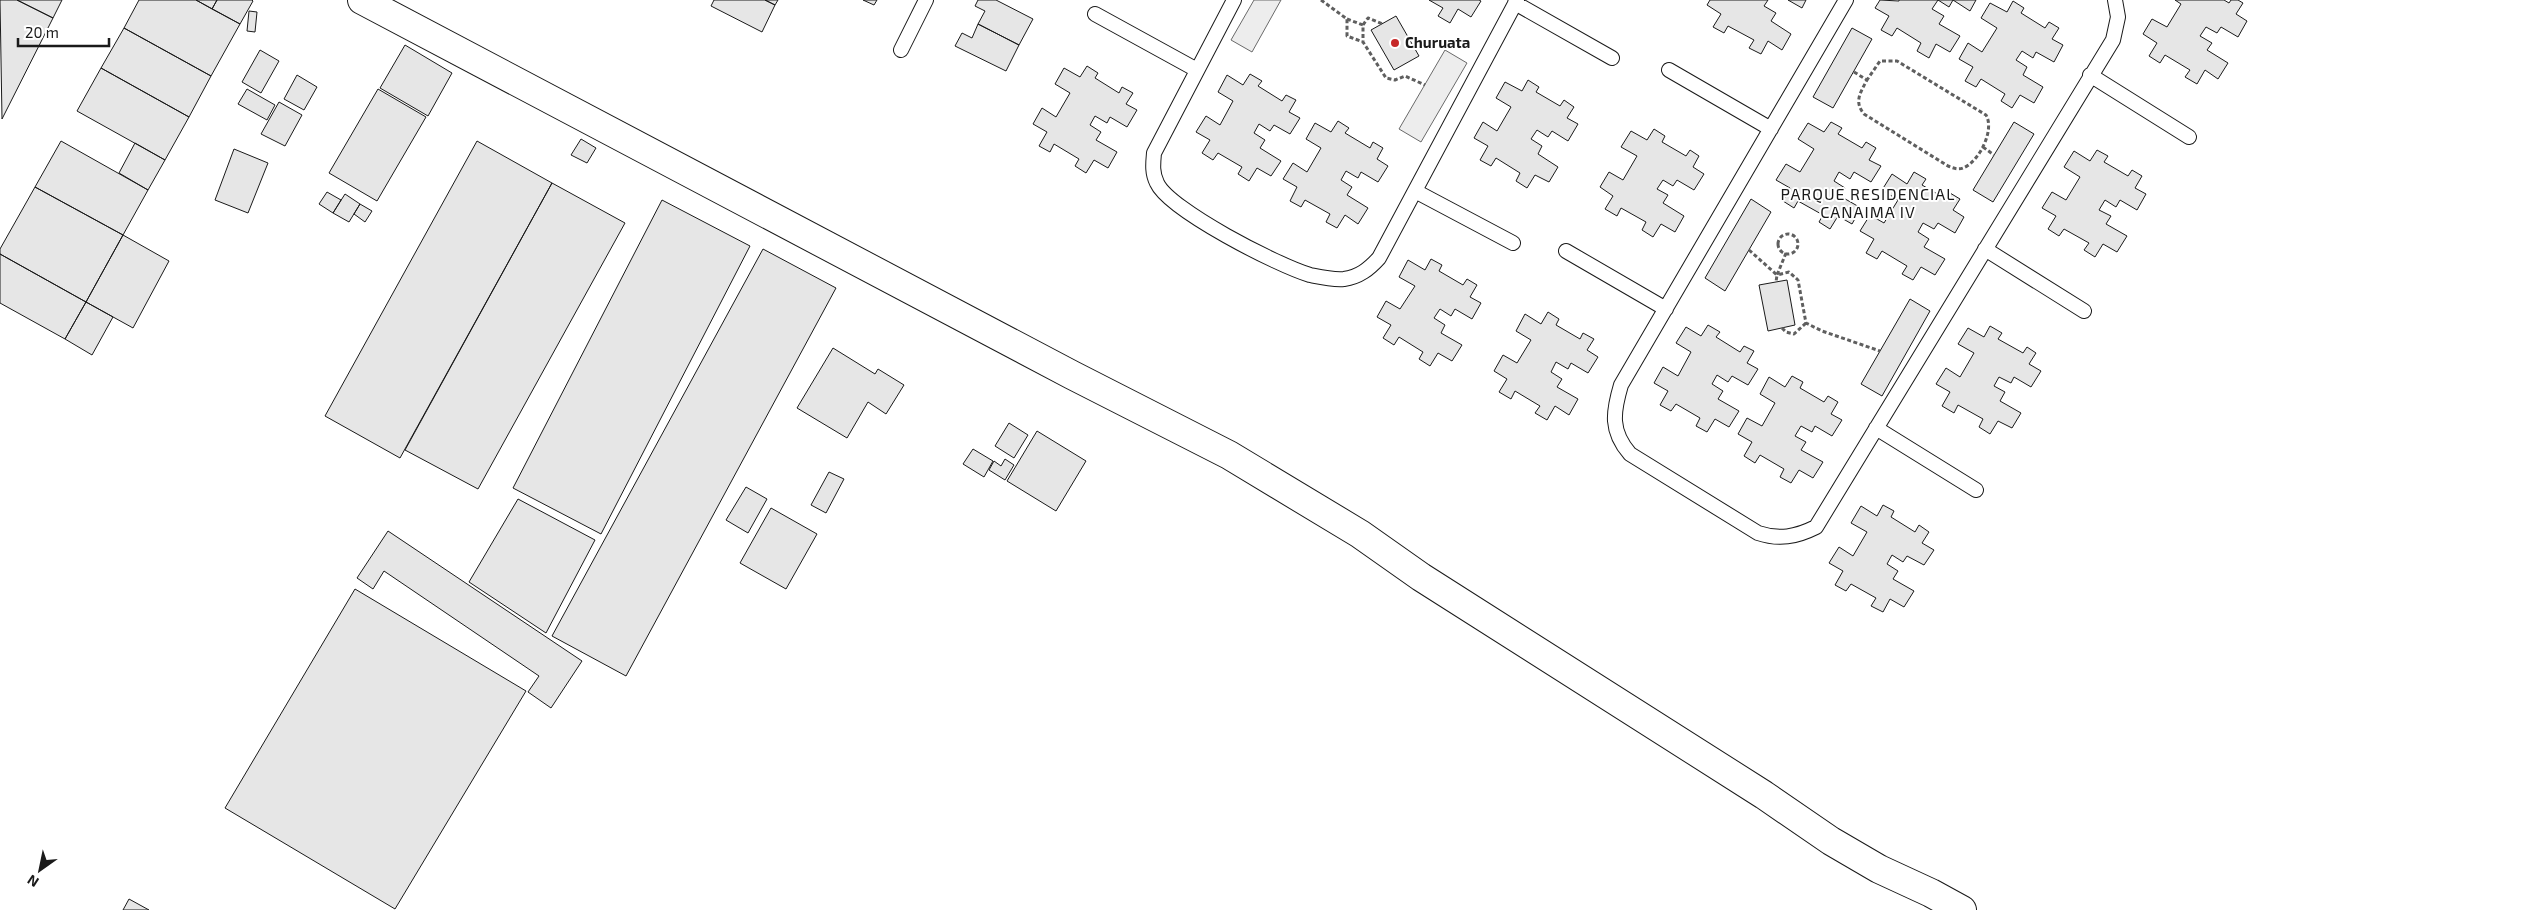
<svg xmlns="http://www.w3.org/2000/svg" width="2528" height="910" font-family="'Exo 2',sans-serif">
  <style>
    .built { fill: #ededed; stroke: #6a6a6a }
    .building { fill: #e6e6e6; stroke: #1a1a1a }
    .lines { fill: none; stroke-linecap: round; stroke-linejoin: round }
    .service-casing { stroke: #1a1a1a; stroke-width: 16 }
    .minor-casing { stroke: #1a1a1a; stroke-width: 30 }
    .path { stroke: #5f5f5f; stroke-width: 3; stroke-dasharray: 4 2.5; stroke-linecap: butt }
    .service { stroke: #fff; stroke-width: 14 }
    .minor { stroke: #fff; stroke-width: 28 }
    .poi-dot { fill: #c62828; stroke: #fff; stroke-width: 2 }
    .labels { text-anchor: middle; stroke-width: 4; stroke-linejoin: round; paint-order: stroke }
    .poi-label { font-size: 15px; font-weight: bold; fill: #1a1a1a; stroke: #fff; text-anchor: start }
    .neighbourhood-label { font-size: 16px; letter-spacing: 1px; fill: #1a1a1a; stroke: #fff }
  </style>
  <rect width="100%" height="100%" fill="#fff"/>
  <!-- built -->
  <path class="built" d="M1254,0H1281L1252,52L1231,40Z
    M1445,50L1467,63L1421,142L1399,129Z"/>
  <!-- building -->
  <path class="building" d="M0,0H17L53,18L2,119Z
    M17,0H62L53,18Z
    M139,0H196L240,24L211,76L124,28Z
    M196,0H217L212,9Z
    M217,0H252L253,1L240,24L212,9Z
    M714,0H765L775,5L762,32L711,6Z
    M765,0H778L775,5Z
    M863,0H877L874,5Z
    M978,0H996L1033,19L1019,45L978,24L985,11L975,6Z
    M1429,0H1479L1481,1L1471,17L1458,9L1450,23L1438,16L1443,8Z
    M1710,0H1768L1764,6L1776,13L1771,21L1791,34L1782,50L1768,41L1761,54L1749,48L1754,40L1728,26L1724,33L1713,27L1721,14L1707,5Z
    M1788,0H1806L1802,8Z
    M1880,0L1899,1V0H1976L1970,11L1953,0L1949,7L1938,0L1932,9L1944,16L1939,24L1960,36L1950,52L1936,44L1929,58L1917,51L1921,43L1897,28L1892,36L1881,30L1889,16L1875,8Z
    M2175,0H2224L2229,3L2231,0H2238L2243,3L2236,14L2247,21L2238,37L2221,27L2217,33L2206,27L2200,36L2212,43L2207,50L2228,63L2218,79L2205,70L2197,84L2185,77L2190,70L2165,55L2160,63L2149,56L2157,43L2143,34L2152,19L2167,27L2181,4Z
    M2013,1L2024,8L2021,13L2045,28L2049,22L2059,28L2052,39L2063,45L2054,62L2036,52L2033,58L2022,51L2016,60L2027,67L2023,75L2043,87L2034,103L2020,95L2012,108L2001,101L2005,94L1981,79L1976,87L1965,81L1973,67L1959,59L1968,43L1982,52L1997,28L1981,18L1990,3L2007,12Z
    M249,11L257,12L255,32L247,31Z
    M1396,16L1419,56L1394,70L1371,30Z
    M978,24L1019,45L1006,71L955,46L962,33L972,38Z
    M124,28L211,76L189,117L101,68Z
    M1852,28L1872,39L1833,108L1813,97Z
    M405,45L452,73L428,116L380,88Z
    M260,50L279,61L261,93L242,82Z
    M1087,66L1098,73L1095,78L1119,93L1122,87L1133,93L1126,104L1137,110L1127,127L1110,117L1107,123L1095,116L1090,125L1101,132L1096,140L1117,152L1108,168L1094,160L1086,173L1075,166L1079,159L1054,144L1050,152L1039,146L1047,132L1033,124L1042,108L1056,117L1070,93L1055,84L1064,68L1080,77Z
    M101,68L189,117L165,160L77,111Z
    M1250,74L1262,81L1258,86L1282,101L1286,95L1296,100L1289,112L1300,118L1290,134L1274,125L1270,131L1259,124L1254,133L1265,140L1260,148L1281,161L1271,176L1257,168L1249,181L1238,174L1242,167L1218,153L1213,160L1202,153L1210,140L1196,132L1206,116L1220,125L1233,101L1218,92L1227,75L1243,85Z
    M297,75L317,87L304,110L284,99Z
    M1528,80L1539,87L1536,92L1560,106L1564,100L1574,107L1567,118L1578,124L1568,141L1552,131L1548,137L1537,130L1531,139L1542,146L1538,154L1558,167L1549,182L1535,175L1527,188L1516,181L1520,173L1496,158L1491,166L1480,160L1488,146L1474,138L1483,122L1497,131L1511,107L1496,98L1505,82L1522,91Z
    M247,89L275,105L267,120L238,104Z
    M378,89L426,117L377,201L329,173Z
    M279,102L302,115L285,146L261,134Z
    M1338,121L1349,128L1345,133L1370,148L1373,142L1383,148L1377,159L1388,166L1378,182L1361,172L1358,178L1346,171L1341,180L1352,187L1347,195L1368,208L1358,224L1345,215L1337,228L1326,222L1330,214L1305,200L1301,207L1290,201L1297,187L1283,179L1293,163L1307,172L1321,148L1306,139L1315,123L1331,132Z
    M1831,122L1842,128L1838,134L1862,148L1866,142L1876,148L1869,160L1881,166L1871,182L1854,172L1850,179L1839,172L1834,181L1845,188L1840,196L1861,208L1852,224L1838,216L1830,229L1819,222L1823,215L1798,201L1794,208L1783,201L1790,188L1776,180L1786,164L1800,172L1814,149L1798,139L1808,123L1824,132Z
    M2014,122L2034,134L1993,202L1973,190Z
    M1654,129L1665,136L1662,142L1686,156L1690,150L1699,156L1693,167L1704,174L1694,190L1677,180L1673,186L1663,180L1657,189L1668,195L1663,203L1684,216L1675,232L1661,224L1653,237L1642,230L1646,222L1621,208L1617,216L1605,209L1613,196L1600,187L1609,172L1623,180L1637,156L1621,147L1631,131L1647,140Z
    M581,139L596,148L587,163L571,155Z
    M61,141L148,190L123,235L35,187Z
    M477,141L552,183L400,458L325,416Z
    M135,143L165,160L148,190L119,173Z
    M234,149L268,163L248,213L215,200Z
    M2097,150L2108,156L2104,162L2128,176L2132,170L2142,176L2135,188L2146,194L2137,210L2120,200L2116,207L2105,200L2099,210L2111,216L2106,224L2127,236L2117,252L2103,244L2095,257L2084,250L2089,243L2064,229L2059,236L2048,229L2056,216L2042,208L2052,192L2066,200L2080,177L2064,167L2074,151L2090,161Z
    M1914,172L1926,179L1922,185L1946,199L1950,193L1960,199L1953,210L1964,217L1955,233L1938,223L1934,229L1923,223L1918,232L1929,239L1924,247L1945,259L1935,275L1921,267L1913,280L1902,274L1907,266L1882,251L1877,259L1866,253L1874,239L1860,231L1870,215L1884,223L1898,200L1882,190L1892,174L1907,184Z
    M552,183L625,223L478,489L405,450Z
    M35,187L123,235L86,302L0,254V249Z
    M327,192L341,200L333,213L319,204Z
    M345,194L360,204L349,222L333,213Z
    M1751,199L1771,212L1725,291L1705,278Z
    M662,200L750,246L601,534L513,488Z
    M360,204L372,211L365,222L354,214Z
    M123,235L169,261L133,328L86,302Z
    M763,249L836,288L626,676L552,636Z
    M0,254L86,302L65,339L0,303Z
    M1431,259L1442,265L1439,271L1463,285L1467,279L1477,285L1470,297L1481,303L1472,319L1455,309L1451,316L1440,309L1434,318L1445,325L1441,333L1462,345L1452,361L1438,353L1430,366L1419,359L1423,352L1399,337L1394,345L1383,338L1391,325L1377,317L1386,301L1400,309L1415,286L1399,277L1408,260L1425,270Z
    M1787,280L1795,325L1768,331L1759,285Z
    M1910,299L1930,311L1882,396L1861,384Z
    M86,302L113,317L92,355L65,339Z
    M1548,312L1559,319L1556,325L1580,339L1583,333L1594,339L1587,350L1598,357L1588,373L1571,363L1568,369L1556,362L1551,372L1562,379L1557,387L1578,399L1569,415L1555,406L1547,420L1535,413L1540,406L1515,391L1511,399L1499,392L1507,379L1494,371L1503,355L1517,363L1531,340L1516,331L1525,314L1541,324Z
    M1708,325L1720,332L1716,337L1740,352L1744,346L1754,351L1747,363L1758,369L1748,385L1732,376L1728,382L1717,375L1712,384L1723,391L1718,399L1739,411L1729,427L1715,419L1707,432L1696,426L1700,418L1676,404L1671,411L1660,405L1668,391L1654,383L1663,367L1678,376L1691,352L1676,343L1686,327L1701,336Z
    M1990,326L2002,333L1998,339L2023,353L2027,347L2036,353L2029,364L2041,371L2031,387L2014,377L2011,383L1999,377L1994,386L2005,392L2000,401L2021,413L2012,428L1998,421L1990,434L1979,427L1983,419L1958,405L1954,413L1942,406L1950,392L1936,384L1946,368L1960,377L1974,353L1958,344L1968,328L1984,337Z
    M833,348L875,374L878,369L904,385L886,414L868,402L847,438L797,408Z
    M1792,376L1803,382L1800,388L1824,402L1828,396L1838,402L1831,414L1842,420L1832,436L1815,426L1812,432L1801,426L1795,436L1806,442L1801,450L1823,462L1813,478L1799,470L1791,483L1780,477L1784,469L1760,455L1755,463L1744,456L1752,442L1738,434L1747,418L1762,426L1775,403L1760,394L1769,377L1785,387Z
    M1009,423L1028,435L1014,458L995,446Z
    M1037,431L1086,461L1056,511L1007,481Z
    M973,449L993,461L984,477L963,464Z
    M1005,459L1014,465L1005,480L989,470L994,461L1001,466Z
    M829,472L844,479L826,513L811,505Z
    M746,487L767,499L748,533L726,520Z
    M518,499L595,540L546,633L469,582Z
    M1883,505L1894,511L1891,517L1915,532L1919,525L1929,532L1922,543L1934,550L1924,565L1907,556L1903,562L1892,555L1887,564L1898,571L1893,579L1914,591L1904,607L1890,599L1883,612L1871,606L1876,598L1851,584L1846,591L1835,585L1843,571L1829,563L1839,547L1853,556L1867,532L1851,523L1861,506L1877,516Z
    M771,508L817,534L786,589L740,563Z
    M388,531L582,661L551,708L528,692L539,676L384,571L373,589L357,578Z
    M355,589L526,691L395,909L225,808Z
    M129,899L149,910H123Z"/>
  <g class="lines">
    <!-- service casing -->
    <g class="service-casing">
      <path id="service" d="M1234,0L1154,153C1153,164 1152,173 1157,183C1169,210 1279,266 1310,275C1320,277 1333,280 1344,279C1359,277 1369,269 1379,258L1517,0
        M1846,0L1621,385C1613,412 1610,431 1630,454L1758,533C1779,540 1796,537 1816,527L2113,40L2118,17L2115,0
        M1515,3L1612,58
        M1095,14L1197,70
        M901,50L926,0
        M1669,70L1771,129
        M2090,75L2189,137
        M1415,191L1513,243
        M1985,249L2084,311
        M1566,251L1666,309
        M1876,428L1976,490"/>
    </g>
    <!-- minor casing -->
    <g class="minor-casing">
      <path id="minor" d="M362,0L1072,375L1229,455L1360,534L1421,577L1764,795L1831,841L1879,869L1931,893L1962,910"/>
    </g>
    <!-- path -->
    <path class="path" d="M1321,0L1347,19V36L1363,42L1386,78L1395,80L1405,76L1425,85
      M1347,19L1363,25V42
      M1363,25L1368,18L1383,24
      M1854,72L1867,80C1860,93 1854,102 1864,114L1948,166C1953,168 1958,170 1963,168C1979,162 1995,130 1986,115L1897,61H1880L1867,80
      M1983,147L1994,155
      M1778 244a10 10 0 1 1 20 0a10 10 0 1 1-20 0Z
      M1749,250L1777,275L1776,282
      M1786,253L1777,275L1789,272L1798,280L1806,323L1822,331L1880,351
      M1782,328L1786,332L1794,334L1806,323"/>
    <!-- service -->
    <use href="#service" class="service"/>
    <!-- minor -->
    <use href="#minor" class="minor"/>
  </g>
  <!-- markers -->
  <circle class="poi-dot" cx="1395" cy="43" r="5"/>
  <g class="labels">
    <!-- poi labels -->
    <g class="poi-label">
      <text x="1405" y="48">Churuata</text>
    </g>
    <!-- neighbourhood labels -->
    <g class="neighbourhood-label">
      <text x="1868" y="200">PARQUE RESIDENCIAL<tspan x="1868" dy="18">CANAIMA IV</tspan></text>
    </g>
  </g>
  <!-- north arrow -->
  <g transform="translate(40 870) rotate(213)" stroke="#ffffff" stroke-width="4" paint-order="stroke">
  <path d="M0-4L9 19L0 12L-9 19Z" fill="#1a1a1a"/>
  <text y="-8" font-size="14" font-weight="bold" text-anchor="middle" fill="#1a1a1a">N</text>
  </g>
  <!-- scale -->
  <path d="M18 38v8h91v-8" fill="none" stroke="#1a1a1a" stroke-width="2.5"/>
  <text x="25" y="38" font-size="15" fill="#1a1a1a" stroke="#ffffff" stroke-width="4" paint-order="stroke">20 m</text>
</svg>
